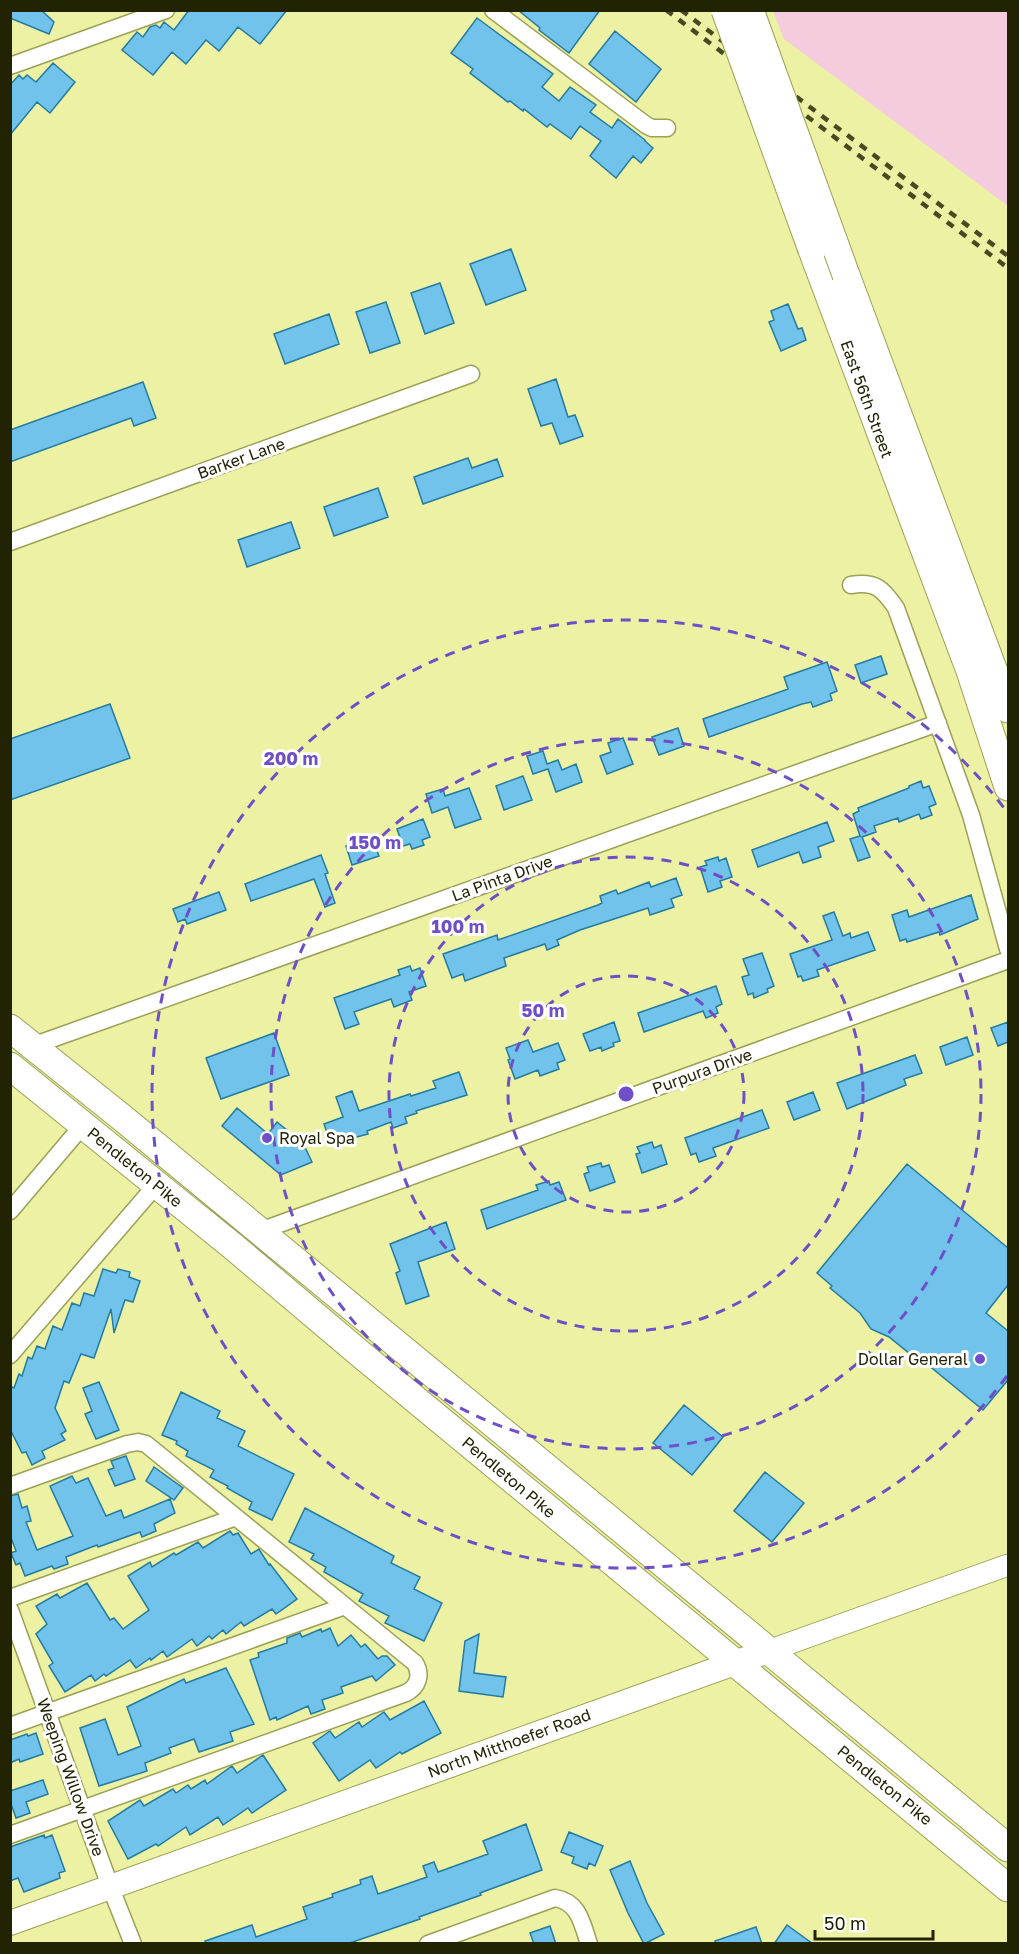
<svg xmlns="http://www.w3.org/2000/svg" width="1019" height="1954" font-family="'Golos Text',sans-serif">
  <style>
    .green { fill: #f5ccdd }
    .building { fill: #71c3eb; stroke: #237ba0; stroke-width: 1.5 }
    .lines { fill: none; stroke-linecap: round; stroke-linejoin: round }
    .minor-casing { stroke: #9ca055; stroke-width: 19 }
    .tertiary-casing { stroke: #9ca055; stroke-width: 23 }
    .secondary-casing { stroke: #9ca055; stroke-width: 26 }
    .primary-casing { stroke: #9ca055; stroke-width: 29 }
    .minor { stroke: #fff; stroke-width: 16 }
    .tertiary { stroke: #fff; stroke-width: 21 }
    .secondary { stroke: #fff; stroke-width: 24 }
    .primary { stroke: #fff; stroke-width: 27 }
    .rail { stroke: #474921; stroke-width: 4.5; stroke-dasharray: 8 8; stroke-linecap: butt }
    .primary-bridge-casing { stroke: #9ca055; stroke-width: 29; stroke-linecap: butt }
    .primary-bridge { stroke: #fff; stroke-width: 27 }
    .ring { fill: none; stroke: #6f4fc8; stroke-width: 3; stroke-dasharray: 10 8 }
    .poi-dot { fill: #6f4fc8; stroke: #fff; stroke-width: 2 }
    .labels { text-anchor: middle; stroke-width: 6; stroke-linejoin: round; paint-order: stroke }
    .street-label { font-size: 16px; fill: #222303; stroke: #fff }
    .poi-label { font-size: 16px; fill: #222303; stroke: #fff; text-anchor: start }
    .centre { fill: #6f4fc8; stroke: #fff; stroke-width: 3 }
    .ring-label { font-size: 18px; text-anchor: middle; font-weight: bold; fill: #6f4fc8; stroke: #fff; stroke-width: 6; stroke-linejoin: round; paint-order: stroke }
  </style>
  <rect width="100%" height="100%" fill="#ecf1a4"/>
  <!-- green -->
  <path class="green" d="M773,11H1008V206L784,39Z"/>
  <!-- building -->
  <path class="building" d="M10,10H41L54,22L49,34L10,18Z
    M189,10H287L260,44L238,27L219,51L206,40L186,64L172,52L153,75L122,50L137,32L143,37L150,27L156,25L160,28L164,22L174,30Z
    M518,10H600L569,53L539,30L540,28Z
    M477,18L553,74L542,87L559,101L570,87L596,105L590,112L612,128L618,119L645,140V141L653,148L641,163L633,156L616,178L590,156L601,141L580,126L571,139L550,124L547,127L524,109L523,111L510,101L508,102L470,73L473,69L451,53Z
    M615,31L661,69L636,102L589,64Z
    M53,63L75,82L50,113L37,102L10,135V85L19,75L23,79L27,75L36,82Z
    M511,249L526,290L486,305L470,264Z
    M440,283L454,323L425,334L411,293Z
    M386,302L400,343L370,353L356,312Z
    M788,304L798,329L802,328L806,340L781,351L769,322L774,320L771,311Z
    M329,314L339,344L285,364L274,334Z
    M556,379L568,417L575,415L583,436L560,444L552,423L541,426L528,389Z
    M143,382L156,418L134,426L131,418L10,462V430Z
    M468,458L472,468L497,459L503,476L423,504L414,477Z
    M378,488L388,517L334,536L324,507Z
    M291,522L300,548L247,567L238,540Z
    M881,656L887,674L861,683L855,665Z
    M827,662L837,691L830,694L832,700L813,707L811,702L802,704L709,737L703,719L788,689L784,677Z
    M110,704L130,758L10,800V739Z
    M678,728L684,746L659,755L652,737Z
    M623,738L633,764L607,774L600,756L611,752L608,743Z
    M543,751L547,764L558,760L562,770L576,764L582,782L556,792L548,769L533,774L527,756Z
    M523,776L532,800L504,810L496,786Z
    M921,781L923,788L929,786L936,804L929,807L932,815L921,819L919,814L899,822L898,818L874,826L876,832L862,837L870,857L858,861L850,839L860,836L853,814L859,811L858,808L909,788V786Z
    M469,788L481,819L455,828L448,807L432,813L426,794L443,789L445,796Z
    M423,819L430,837L422,840L424,845L412,849L410,844L403,846L397,829Z
    M827,822L834,841L818,847L821,857L803,863L799,852L758,867L752,850Z
    M372,837L379,856L352,865L346,846Z
    M321,855L328,873L325,874L335,903L325,907L314,879L251,901L245,884Z
    M718,857L719,861L726,858L732,877L720,881L722,887L708,892L700,867L707,865L705,861Z
    M676,878L682,895L671,899L674,907L650,915L648,908L580,930L557,940L559,945L547,950L545,944L504,958L506,966L465,981L463,974L452,978L443,954L497,935L498,940L598,905L602,903L600,896L616,890L618,894L649,882L651,887Z
    M219,892L226,910L187,924L185,919L178,922L173,909Z
    M971,895L978,919L940,935L939,932L907,942L906,939L900,941L892,915L907,910L909,917Z
    M834,912L843,936L850,933L851,938L868,932L875,950L817,970L819,976L803,981L801,976L798,977L790,954L832,940L823,916Z
    M762,953L774,986L767,989L768,992L754,998L753,993L748,995L742,977L749,975L743,959Z
    M410,966L412,971L420,968L426,986L409,992L412,1000L394,1007L391,999L354,1012L359,1024L345,1029L334,998L400,975L398,970Z
    M716,986L722,1004L716,1007L718,1013L706,1018L703,1011L644,1032L638,1013Z
    M614,1022L620,1041L613,1043L614,1046L602,1051L601,1047L590,1051L583,1034Z
    M1008,1022V1042L998,1046L991,1028Z
    M274,1033L289,1075L221,1099L206,1058Z
    M967,1037L973,1055L946,1065L940,1047Z
    M528,1040L533,1052L558,1043L565,1060L557,1063L559,1069L540,1076L538,1070L515,1079L508,1060L510,1059L506,1048Z
    M915,1055L922,1073L904,1079L906,1085L847,1109L837,1083Z
    M459,1072L467,1095L416,1111L417,1113L405,1117L407,1123L393,1128L391,1122L367,1131L368,1134L331,1144L324,1124L343,1117L336,1097L352,1091L359,1111L410,1094L411,1096L436,1088L433,1081Z
    M813,1092L820,1110L794,1120L787,1102Z
    M237,1108L268,1134L277,1122L303,1143L312,1162L281,1175L222,1126Z
    M762,1110L769,1128L713,1148L716,1156L699,1162L696,1153L691,1155L685,1138Z
    M652,1142L654,1148L661,1145L667,1164L642,1173L636,1154L640,1153L637,1147Z
    M601,1163L602,1167L609,1165L615,1182L590,1191L584,1174L589,1172L587,1167Z
    M907,1164L1008,1248V1285L986,1313L1008,1331V1380L983,1410L922,1360L920,1362L889,1337L871,1329L860,1313L830,1288L832,1286L817,1273Z
    M549,1181L550,1185L559,1182L566,1200L487,1229L481,1210L538,1190L536,1185Z
    M446,1222L455,1249L418,1262L429,1296L406,1304L396,1273L400,1271L390,1244Z
    M103,1269L116,1273L118,1269L130,1272L129,1277L140,1281L133,1302L125,1300L114,1333L111,1309L94,1358L81,1354L69,1383L64,1381L55,1408L66,1431L61,1434L65,1440L42,1451L45,1458L32,1465L26,1452L22,1453L10,1429V1386L14,1388L19,1374L22,1376L28,1357L32,1359L37,1346L45,1349L53,1326L62,1330L72,1303L80,1306L84,1293L94,1296Z
    M99,1382L119,1430L96,1439L85,1414L92,1411L83,1388Z
    M181,1392L220,1411L217,1418L245,1431L238,1446L294,1474L272,1520L249,1509L252,1502L227,1488L228,1486L210,1477L214,1470L186,1456L188,1451L176,1444L177,1441L162,1435Z
    M684,1405L723,1437L692,1475L653,1443Z
    M126,1456L135,1479L115,1486L108,1470L114,1468L111,1461Z
    M154,1467L183,1488L174,1500L146,1481Z
    M765,1472L804,1503L772,1542L734,1511Z
    M72,1476L76,1483L88,1478L106,1516L121,1510L124,1518L170,1499L175,1513L154,1524L156,1531L142,1537L140,1532L98,1547L97,1545L66,1557L68,1564L54,1569L52,1566L25,1576L20,1563L16,1565L11,1553L16,1551L10,1535V1496L18,1494L22,1508L27,1506L31,1521L26,1522L37,1550L73,1536L50,1486Z
    M305,1508L394,1556L391,1563L420,1577L414,1589L442,1603L424,1641L385,1623L389,1616L359,1601L363,1594L324,1572L326,1567L311,1559L314,1554L289,1542Z
    M230,1531L233,1535L238,1533L251,1554L259,1549L260,1551L269,1565L270,1564L297,1599L276,1614L272,1609L244,1626L241,1622L226,1634L223,1630L212,1639L209,1636L197,1646L192,1639L167,1657L163,1651L151,1660L150,1658L136,1668L130,1660L106,1676L104,1674L95,1681L91,1675L65,1692L49,1666L53,1663L36,1634L47,1624L36,1606L57,1594L60,1598L87,1583L110,1620L114,1618L123,1629L149,1610L128,1576L150,1562L152,1567L174,1553L176,1555L198,1542L203,1548Z
    M330,1628L338,1646L351,1635L361,1647L365,1644L378,1659L382,1656H387L395,1665L376,1681L372,1676L341,1687L343,1693L322,1700L325,1709L311,1714L308,1706L277,1720L276,1717L270,1720L250,1660L259,1657L258,1653L287,1643V1638L300,1633L302,1637L321,1629L322,1632Z
    M479,1634L474,1673L506,1677L503,1697L459,1691L465,1641Z
    M226,1668L254,1724L230,1732L233,1741L199,1752L194,1739L169,1748L171,1753L145,1763L147,1771L99,1786L80,1728L105,1719L118,1755L141,1746L127,1707L184,1679L186,1683Z
    M424,1701L441,1733L402,1754L400,1752L376,1768L370,1760L339,1781L313,1743L330,1731L335,1738L359,1722L362,1727L384,1712L390,1720Z
    M36,1733L43,1754L20,1762L19,1759L10,1763V1740L27,1734L28,1736Z
    M263,1755L286,1790L252,1813L248,1808L223,1825L218,1817L190,1835L186,1827L158,1846L156,1844L128,1859L108,1821L140,1800L144,1806L173,1789L176,1793L188,1785L191,1789L205,1780L207,1784L232,1766L237,1773Z
    M43,1780L48,1794L26,1802L30,1813L16,1818L10,1801V1791Z
    M526,1824L542,1870L480,1893L481,1895L419,1917L420,1919L347,1944H206L205,1941L252,1925L256,1937L307,1919L303,1907L333,1897L332,1894L361,1884L360,1880L372,1876L378,1894L427,1877L423,1866L434,1862L438,1872L488,1854L483,1841Z
    M569,1832L603,1846L595,1866L589,1863L587,1869L572,1863L574,1857L561,1852Z
    M44,1835L45,1838L52,1835L65,1871L59,1873L60,1878L24,1892L18,1878L10,1881V1847Z
    M630,1861L647,1903L664,1934L644,1944L628,1913L610,1870Z
    M787,1925L813,1944H774Z
    M550,1926L556,1944H534L530,1933Z
    M756,1927L762,1944H715V1941Z"/>
  <g class="lines">
    <!-- minor casing -->
    <g class="minor-casing">
      <path id="minor" d="M493,10L646,125L652,128H667
        M10,66L166,10
        M10,542L471,374
        M851,585C876,581 883,589 896,608L971,815L1008,949
        M32,1046L938,723
        M10,1211L83,1125
        M260,1231L1008,960
        M10,1355L157,1184
        M10,1486L127,1444L138,1442L146,1444L415,1663C422,1675 418,1687 406,1693L10,1835
        M10,1598L236,1517
        M10,1610L110,1886L133,1944
        M10,1726L345,1606
        M428,1944L555,1898C579,1902 582,1923 589,1944"/>
    </g>
    <!-- tertiary casing -->
    <g class="tertiary-casing">
      <path id="tertiary" d="M768,1651L1008,1565"/>
    </g>
    <!-- secondary casing -->
    <g class="secondary-casing">
      <path id="secondary" d="M10,1923L768,1651"/>
    </g>
    <!-- primary casing -->
    <g class="primary-casing">
      <path id="primary" d="M812,250L970,671L1008,787
        M846,275L1008,709
        M10,1028L120,1116L1008,1848
        M10,1066L235,1248L364,1357L1008,1888"/>
    </g>
    <!-- minor -->
    <use href="#minor" class="minor"/>
    <!-- tertiary -->
    <use href="#tertiary" class="tertiary"/>
    <!-- secondary -->
    <use href="#secondary" class="secondary"/>
    <!-- primary -->
    <use href="#primary" class="primary"/>
    <!-- rail -->
    <path class="rail" d="M666,10L1008,268
      M681,10L1008,256"/>
    <!-- primary-bridge casing -->
    <g class="primary-bridge-casing">
      <path id="primary-bridge" d="M725,10L812,250
        M750,10L846,275"/>
    </g>
    <!-- primary-bridge -->
    <use href="#primary-bridge" class="primary-bridge"/>
  </g>
  <!-- distance rings -->
  <g class="ring">
    <circle cx="626" cy="1094" r="118"/>
    <circle cx="626" cy="1094" r="237"/>
    <circle cx="626" cy="1094" r="355"/>
    <path d="M1007 1376A474 474 0 1 1 1007 812"/>
  </g>
  <!-- markers -->
  <g class="poi-dot">
    <circle cx="267" cy="1138" r="6"/>
    <circle cx="980" cy="1359" r="6"/>
  </g>
  <g class="labels">
    <!-- street labels -->
    <g class="street-label">
      <text transform="translate(867 399) rotate(70)" y="6">East 56th Street</text>
      <text transform="translate(241 458) rotate(-20)" y="6">Barker Lane</text>
      <text transform="translate(502 878) rotate(-20)" y="6">La Pinta Drive</text>
      <text transform="translate(702 1071) rotate(-20)" y="6">Purpura Drive</text>
      <text transform="translate(135 1167) rotate(39)" y="6">Pendleton Pike</text>
      <text transform="translate(509 1477) rotate(40)" y="6">Pendleton Pike</text>
      <text transform="translate(509 1743) rotate(-20)" y="6">North Mitthoefer Road</text>
      <text transform="translate(71 1777) rotate(70)" y="6">Weeping Willow Drive</text>
      <text transform="translate(885 1785) rotate(39)" y="6">Pendleton Pike</text>
    </g>
    <!-- poi labels -->
    <g class="poi-label">
      <text x="279" y="1144">Royal Spa</text>
      <text x="968" y="1365" text-anchor="end">Dollar General</text>
    </g>
  </g>
  <circle cx="626" cy="1094" r="9" class="centre"/>
  <g class="ring-label">
    <text x="291" y="765">200 m</text>
    <text x="375" y="849">150 m</text>
    <text x="458" y="933">100 m</text>
    <text x="543" y="1017">50 m</text>
  </g>
  <!-- border -->
  <rect width="1019" height="1954" fill="none" stroke="#222303" stroke-width="24"/>
  <!-- scale -->
  <path d="M815 1930v9h118v-9" fill="none" stroke="#222303" stroke-width="3"/>
  <text x="824" y="1930" font-size="18" fill="#222303" stroke="#ffffff" stroke-width="4.5" paint-order="stroke">50 m</text>
</svg>
